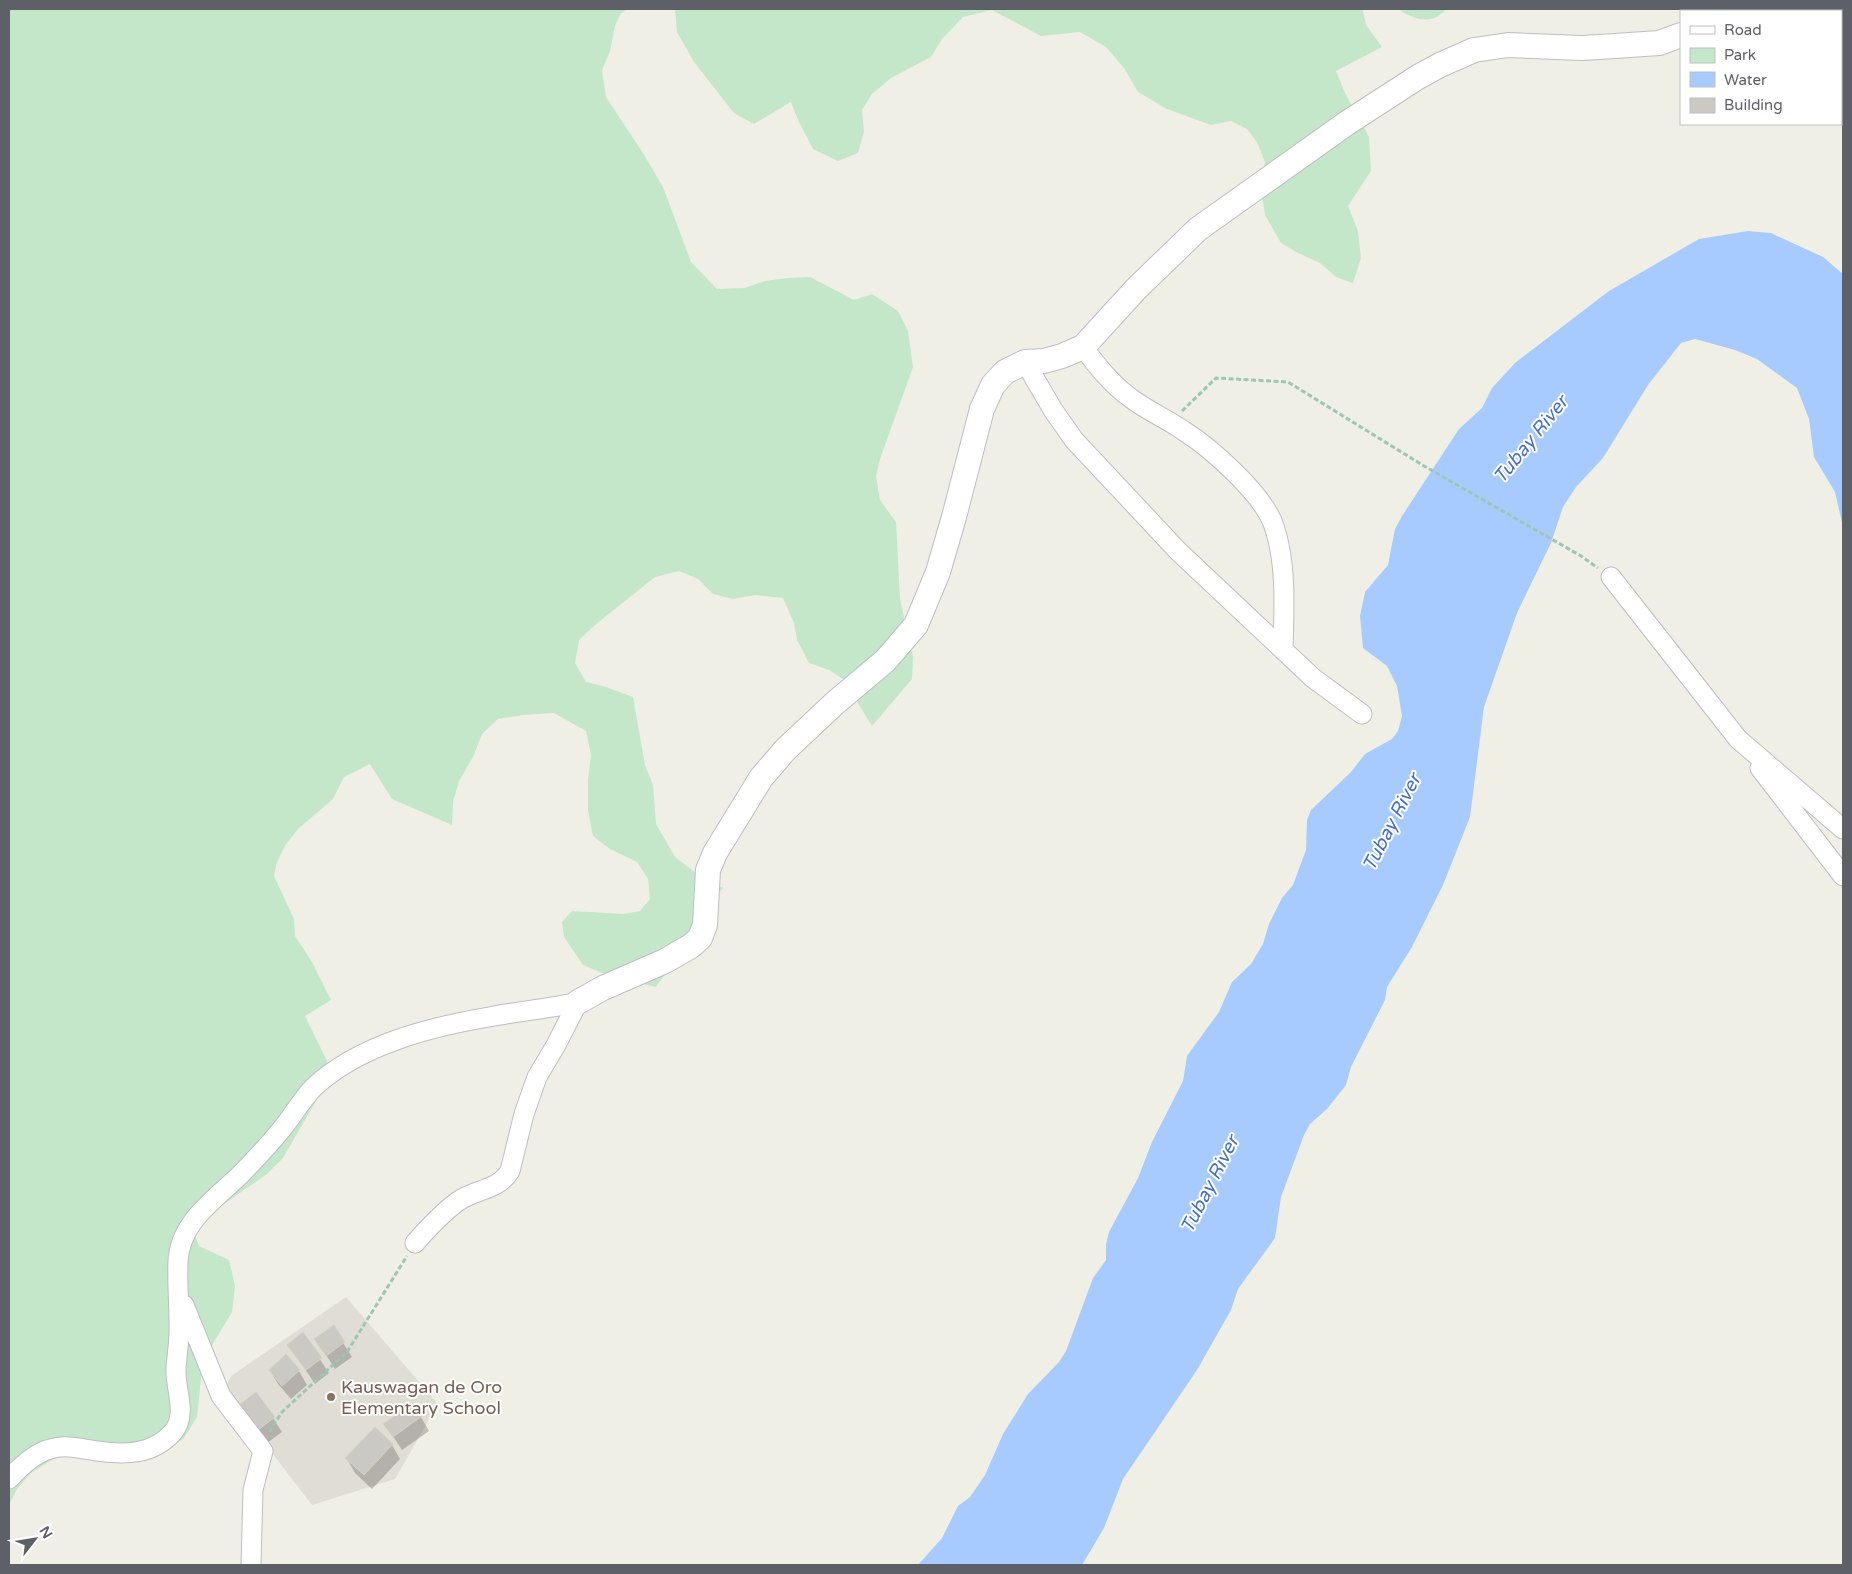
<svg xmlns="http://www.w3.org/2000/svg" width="1852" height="1574" font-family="'Varela Round',sans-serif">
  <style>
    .education { fill: #e0ded4 }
    .green { fill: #c3e7c8 }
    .water { fill: #a7cbff }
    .shadow { fill: #0003 }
    .building { fill: #cbc9c3; stroke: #d5d2c4 }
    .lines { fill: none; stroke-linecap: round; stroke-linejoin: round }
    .minor-casing { stroke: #bdbec4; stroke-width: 21 }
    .tertiary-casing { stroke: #bdbec4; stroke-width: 26 }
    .path { stroke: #9cc8af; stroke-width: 3; stroke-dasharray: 5 2.5; stroke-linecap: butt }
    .minor { stroke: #fff; stroke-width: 19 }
    .tertiary { stroke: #fff; stroke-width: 24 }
    .education-dot { fill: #8d6e63; stroke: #fff; stroke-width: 2 }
    .labels { text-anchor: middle; stroke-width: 4; stroke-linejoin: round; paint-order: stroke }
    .education-label { font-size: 18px; fill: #785e54; stroke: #fff; text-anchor: start }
    .water-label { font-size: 19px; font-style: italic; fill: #4871c4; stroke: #fff }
  </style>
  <rect width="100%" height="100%" fill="#f0efe6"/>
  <!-- education -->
  <path class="education" d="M346,1297L438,1404L395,1479L312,1505L224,1391L231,1376Z"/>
  <!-- green -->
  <path class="green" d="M9,9H628L621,13L615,26L610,51L602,70L606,97L643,153L663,187L691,262L717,289L745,288L765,281L788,278L810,277L854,300L872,294L898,311L908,331L913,367L880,459L876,476L880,500L896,522L900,599L913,657L912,679L872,726L843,679L829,670L809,663L797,640L794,623L783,598L755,595L733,599L713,594L698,579L679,571L655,577L595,625L579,640L575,663L586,682L606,687L633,697L645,765L653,785L656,824L675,857L701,877L723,888L695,923L669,969L656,987L607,975L583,965L564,937L562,922L572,911L623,914L640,911L650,899L648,879L637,862L610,849L593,836L588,810V780L591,755L586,731L554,713L523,715L498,719L482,734L473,757L459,781L453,802L452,825L392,799L370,764L344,777L333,799L299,828L286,844L277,862L274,876L294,919L295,936L312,962L331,1000L305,1016L327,1061L326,1081L316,1101L283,1158L267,1174L224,1204L193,1231L199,1246L229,1260L235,1286L232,1312L203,1360L197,1417L184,1438L164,1453L137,1458L71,1451L48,1462L31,1473L17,1489L9,1505Z
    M675,9H1364L1363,11L1366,25L1382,47L1336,71L1345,93L1369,137L1371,171L1348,206L1358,231L1361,258L1353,283L1336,277L1320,263L1298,253L1281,243L1265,215L1260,183L1265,162L1257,142L1247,129L1231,121L1211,125L1167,109L1138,92L1124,68L1106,47L1080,32L1041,36L992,10L963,17L942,39L931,57L891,78L872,94L862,110L864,132L858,153L838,161L813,149L798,120L791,102L754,124L734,113L694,62L677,32Z
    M1398,9H1446C1432,26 1414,20 1398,9Z"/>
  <!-- water -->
  <path class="water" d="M1748,231L1771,233L1823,257L1843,274V527L1835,492L1814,457L1809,419L1797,388L1757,359L1735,350L1695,339L1681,343L1648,385L1603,458L1576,487L1563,507L1551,543L1517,613L1484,707L1470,817L1443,885L1412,947L1387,987L1385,1000L1351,1067L1346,1085L1327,1109L1310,1124L1304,1135L1281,1197L1275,1238L1238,1289L1231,1310L1197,1370L1123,1479L1104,1528L1082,1565H918L942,1538L958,1506L970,1497L985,1475L1003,1434L1028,1394L1059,1362L1066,1351L1093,1278L1106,1260V1244L1109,1232L1138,1178L1152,1142L1183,1081L1187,1056L1219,1012L1232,982L1251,964L1263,944L1269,924L1282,898L1293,885L1306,850L1307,820L1311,810L1351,772L1365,754L1392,739L1398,731L1402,716L1397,686L1387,666L1363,648L1360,616L1365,592L1388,565L1395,529L1402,516L1459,429L1482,408L1492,388L1515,363L1609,291L1699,239Z"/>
  <!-- shadow -->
  <path class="shadow" d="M333,1327L352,1357L335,1369L316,1339Z
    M303,1334L329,1373L315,1384L289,1345Z
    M270,1370L299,1371L307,1385L291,1399L278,1384Z
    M241,1405L273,1418L282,1432L267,1443Z
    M421,1417L429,1431L402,1450L385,1424Z
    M392,1445L400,1459L372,1489L355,1473L347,1459Z"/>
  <!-- building -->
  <path class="building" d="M334,1325L345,1342L326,1356L314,1339Z
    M303,1332L322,1358L306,1370L287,1345Z
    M286,1354L300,1370L282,1386L269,1370Z
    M256,1392L275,1417L258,1430L239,1405Z
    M413,1403L422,1416L393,1437L383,1424Z
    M375,1427L393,1444L364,1475L345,1458Z"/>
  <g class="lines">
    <!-- minor casing -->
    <g class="minor-casing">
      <path id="minor" d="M1083,347C1097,366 1112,385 1132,399C1148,411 1167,419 1184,431C1211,448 1264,495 1274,526C1287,565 1284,609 1283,650
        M1025,362L1053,410L1074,440L1178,551L1313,678L1362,714
        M1611,577L1738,739L1843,829
        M1760,768L1843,876
        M415,1243C428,1228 441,1214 457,1202C474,1189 498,1191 510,1171L524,1114L537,1077L556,1045L578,1002
        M184,1305L221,1396L263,1451L253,1490L251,1565
        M9,1479C19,1468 35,1453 50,1449C66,1444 82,1449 97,1451C125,1455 153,1455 173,1432C188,1415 175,1389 176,1369C177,1353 180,1338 179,1322C179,1302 177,1281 178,1261C180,1221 216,1199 242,1173C257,1157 272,1142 285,1125C295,1112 303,1098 314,1087C359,1045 430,1027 489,1017C519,1011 549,1009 578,1002"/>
    </g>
    <!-- tertiary casing -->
    <g class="tertiary-casing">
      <path id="tertiary" d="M1724,11L1727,9
        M578,1002L603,988L665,961L691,946L700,938L705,925L708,870L715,853L761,778L785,750L835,703L885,661L916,625L938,572L954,517L982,409L993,385L1005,372L1025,362L1044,361L1062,356L1083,347L1136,289L1198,229L1347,123L1418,77L1440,65L1474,50L1508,45L1582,48L1615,46L1659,43L1681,35"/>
    </g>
    <!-- path -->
    <path class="path" d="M1182,411L1216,378L1288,382L1424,466L1581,556L1598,568
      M269,1432L282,1412L347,1352L407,1256"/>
    <!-- minor -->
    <use href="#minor" class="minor"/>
    <!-- tertiary -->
    <use href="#tertiary" class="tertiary"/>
  </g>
  <!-- markers -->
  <circle class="education-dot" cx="331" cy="1397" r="5"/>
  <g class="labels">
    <!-- education labels -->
    <g class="education-label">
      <text x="341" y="1393">Kauswagan de Oro<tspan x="341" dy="21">Elementary School</tspan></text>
    </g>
    <!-- water labels -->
    <g class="water-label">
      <text transform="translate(1530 439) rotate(-51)" y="7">Tubay River</text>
      <text transform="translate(1391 822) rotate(-63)" y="7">Tubay River</text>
      <text transform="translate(1209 1184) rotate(-63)" y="7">Tubay River</text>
    </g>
  </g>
  <!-- border -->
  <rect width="1852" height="1574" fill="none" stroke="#5d6066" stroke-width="20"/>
  <!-- legend -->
  <rect x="1680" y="10" width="162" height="115" fill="#ffffff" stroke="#bebfc2"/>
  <rect x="1690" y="26" width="25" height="8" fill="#ffffff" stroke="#bebfc2"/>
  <text x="1724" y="35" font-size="15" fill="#5d6066">Road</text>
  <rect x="1690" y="48" width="25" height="15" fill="#c3e7c8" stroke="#bebfc2"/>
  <text x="1724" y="60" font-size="15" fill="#5d6066">Park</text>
  <rect x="1690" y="72" width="25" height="15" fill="#a7cbff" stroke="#bebfc2"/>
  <text x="1724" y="85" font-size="15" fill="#5d6066">Water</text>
  <rect x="1690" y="98" width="25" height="15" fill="#cbc9c3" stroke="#bebfc2"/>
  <text x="1724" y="110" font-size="15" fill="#5d6066">Building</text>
  <!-- north arrow -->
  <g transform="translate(35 1539) rotate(59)" stroke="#ffffff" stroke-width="4" paint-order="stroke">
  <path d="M0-4L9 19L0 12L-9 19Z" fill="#5d6066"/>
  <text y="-8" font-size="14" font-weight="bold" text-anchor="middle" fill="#5d6066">N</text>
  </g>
</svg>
